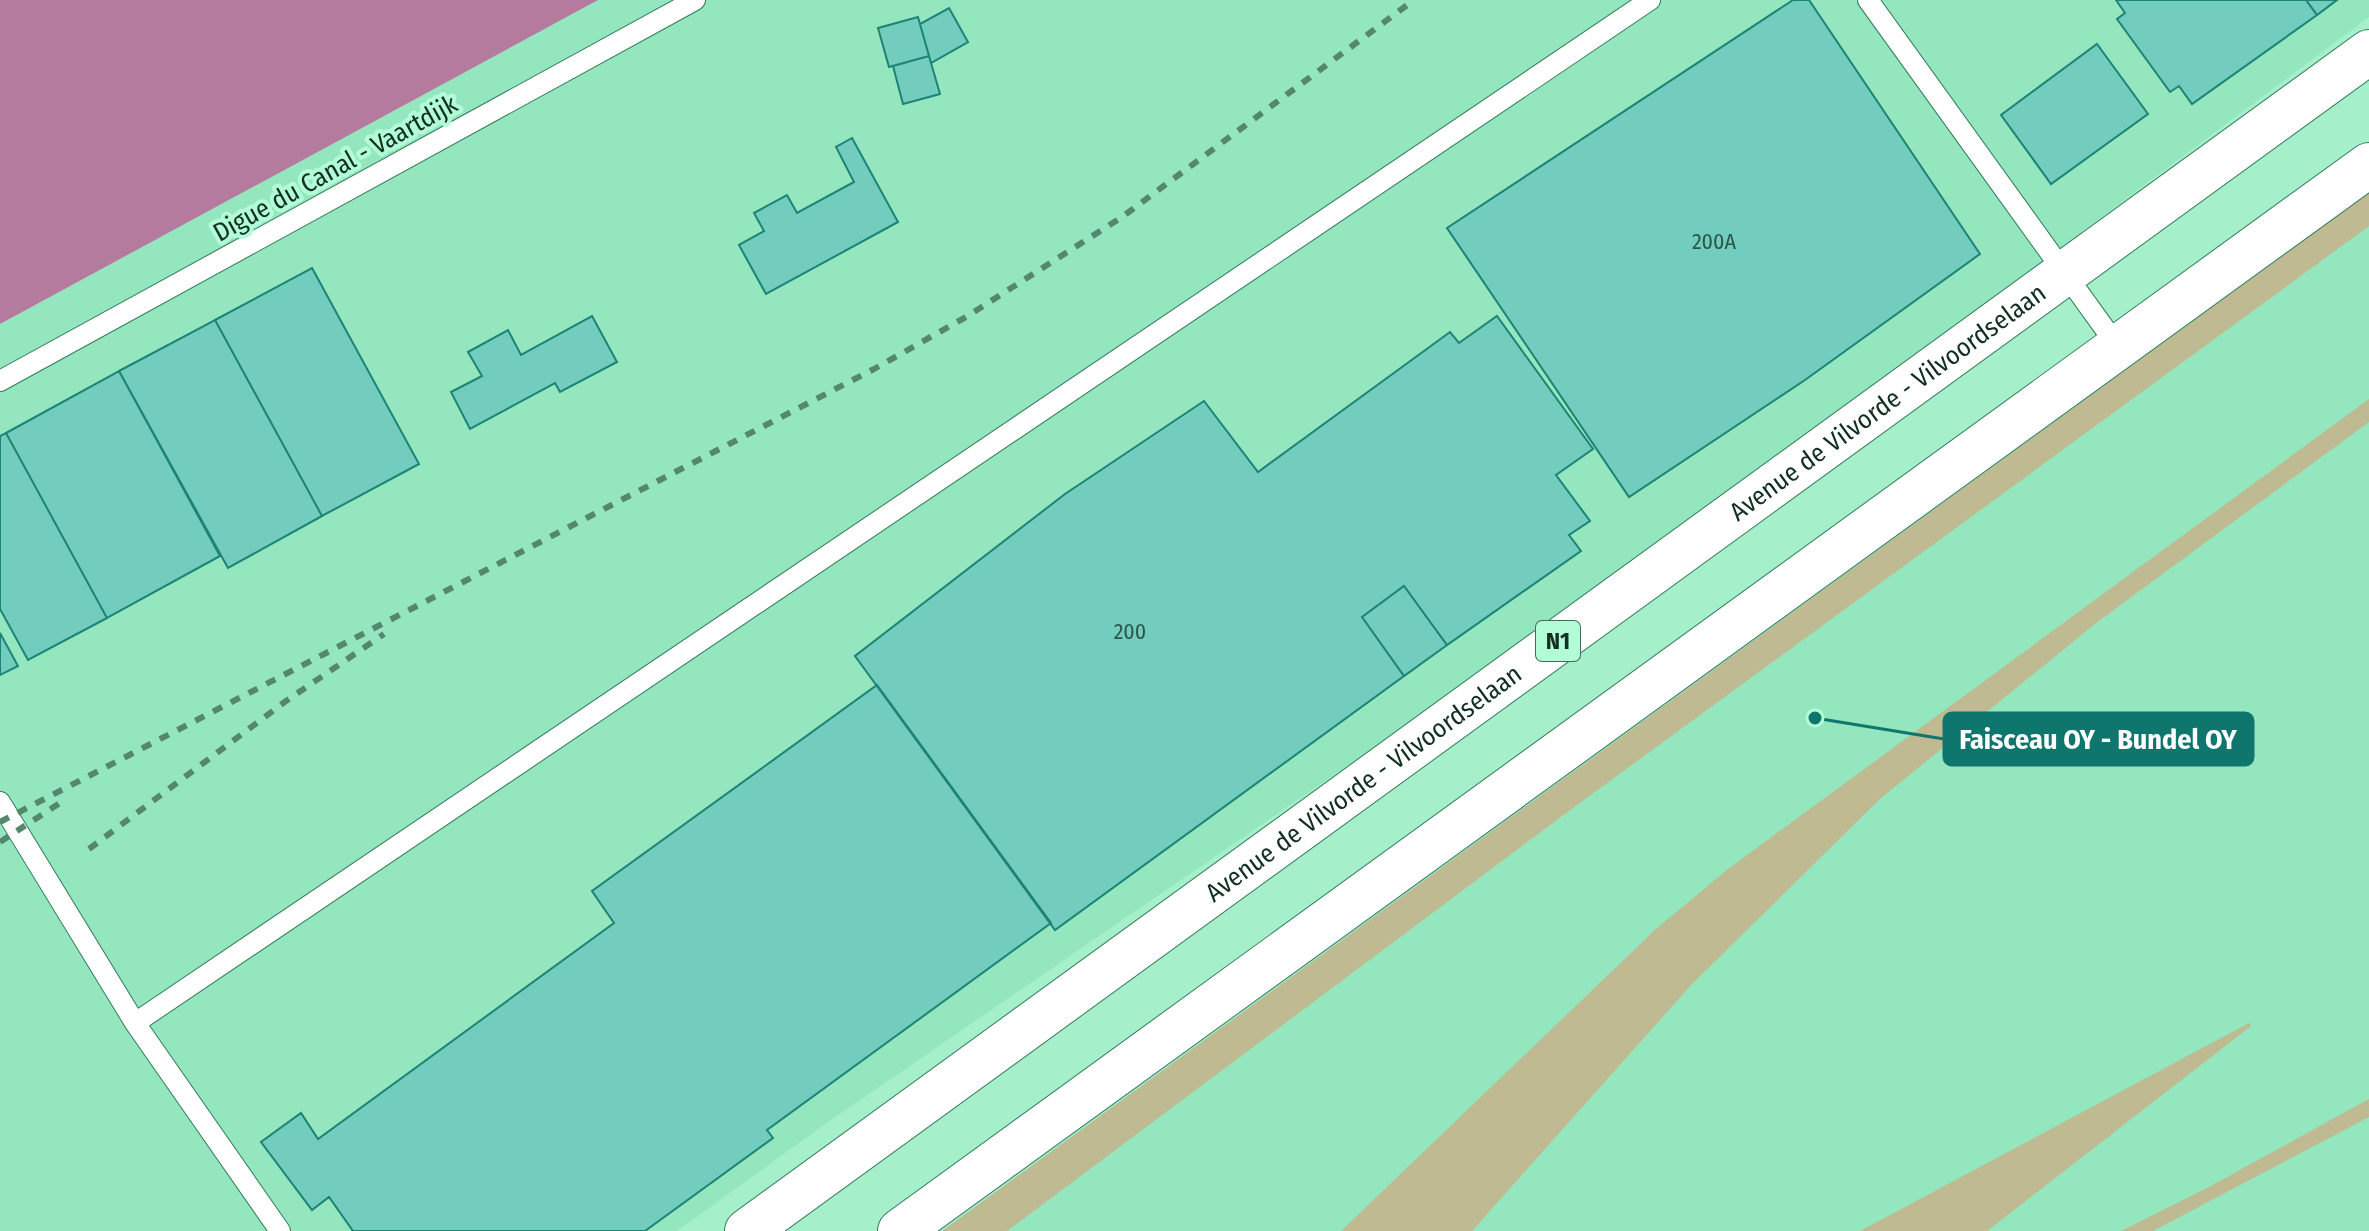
<svg xmlns="http://www.w3.org/2000/svg" width="2369" height="1231" font-family="'Fira Sans Condensed',sans-serif">
  <style>
    .built { fill: #93e6bd }
    .green { fill: #bfba92 }
    .water { fill: #b47b9e }
    .building { fill: #72cdbe; stroke: #1c8375; stroke-width: 2 }
    .lines { fill: none; stroke-linecap: round; stroke-linejoin: round }
    .lane-casing { stroke: #317b5b; stroke-width: 22 }
    .primary-casing { stroke: #317b5b; stroke-width: 46 }
    .lane { stroke: #fff; stroke-width: 20 }
    .primary { stroke: #fff; stroke-width: 44 }
    .rail { stroke: #54876e; stroke-width: 6; stroke-dasharray: 10 10; stroke-linecap: butt }
    .labels { text-anchor: middle; stroke-width: 8; stroke-linejoin: round; paint-order: stroke }
    .number-label { font-size: 22px; fill: #295749 }
    .shield { fill: #b2fdd7; stroke: #416e58; stroke-width: 2 }
    .shield-label { font-size: 24px; font-weight: bold; fill: #113022 }
    .street-label { font-size: 26px; fill: #113022; stroke: #b2fdd7 }
    .leader { fill: none; stroke: #0f766e; stroke-width: 3 }
    .callout-dot { fill: #0f766e; stroke: #b2fdd7; stroke-width: 3 }
    .callout { fill: #0f766e; stroke: #0f766e; stroke-width: 3 }
    .callout-label { font-size: 28px; text-anchor: middle; font-weight: bold; fill: #fff }
  </style>
  <rect width="100%" height="100%" fill="#a5f0ca"/>
  <!-- built -->
  <path class="built" d="M598,0H2369V17L1592,598L831,1120L677,1231H0V324Z
    M2369,193V1231H942L1788,615Z"/>
  <!-- green -->
  <path class="green" d="M2369,193V226L1577,805L1007,1231H942Z
    M2369,399V422L2096,623L1880,799L1692,984L1472,1231H1341L1657,928L1728,869Z
    M2249,1023L2251,1026L1987,1231H1860Z
    M2369,1099V1117L2153,1231H2121L2207,1188Z"/>
  <!-- water -->
  <path class="water" d="M0,0H598L0,324Z"/>
  <!-- building -->
  <path class="building" d="M1793,0H1809L1980,254L1805,380L1629,497L1447,228Z
    M2116,0H2306L2317,15L2192,104L2179,86L2170,92L2117,19L2125,13Z
    M2306,0H2337L2317,15Z
    M949,8L968,42L931,63L920,24Z
    M918,17L929,56L889,67L878,28Z
    M2097,44L2148,114L2051,184L2001,115Z
    M929,56L940,94L903,104L893,66Z
    M852,138L898,222L766,294L739,245L764,231L754,213L787,195L797,213L854,182L836,147Z
    M312,268L419,464L322,516L215,320Z
    M592,316L617,362L560,392L555,383L470,429L451,392L482,376L468,352L508,330L521,355Z
    M1497,316L1593,449L1556,475L1590,521L1569,535L1581,551L1447,645L1404,586L1362,617L1404,676L1055,930L855,656L1065,494L1204,401L1258,472L1450,332L1459,343Z
    M215,320L322,516L228,568L119,371Z
    M119,371L220,556L107,618L6,433Z
    M6,433L107,618L28,660L0,609V436Z
    M1404,586L1447,645L1404,676L1362,617Z
    M0,633L18,666L0,675Z
    M877,685L1051,923L767,1130L773,1138L645,1231H353L329,1197L312,1210L261,1142L301,1113L318,1139L614,923L592,891Z"/>
  <g class="lines">
    <!-- lane casing -->
    <g class="lane-casing">
      <path id="lane" d="M1868,0L2118,347
        M0,381L695,0
        M0,802L135,1023L280,1231
        M135,1023L1650,0"/>
    </g>
    <!-- primary casing -->
    <g class="primary-casing">
      <g id="primary">
        <path id="s1" d="M747,1231L2369,52"/>
        <path d="M900,1231L2369,165"/>
      </g>
    </g>
    <!-- lane -->
    <use href="#lane" class="lane"/>
    <!-- primary -->
    <use href="#primary" class="primary"/>
    <!-- rail -->
    <path class="rail" d="M0,822L874,369L966,317L1122,217L1414,0
      M0,842L63,801
      M89,849L286,701L384,634"/>
  </g>
  <g class="labels">
    <!-- number labels -->
    <g class="number-label">
      <text x="1714" y="249">200A</text>
      <text x="1130" y="639">200</text>
    </g>
    <!-- shield labels -->
    <rect class="shield" x="1536" y="621" width="44" height="40" rx="6"/>
    <g class="shield-label">
      <text x="1558" y="649">N1</text>
    </g>
    <!-- street labels -->
    <g class="street-label">
      <text transform="translate(335 168) rotate(-29)" y="9">Digue du Canal - Vaartdijk</text>
      <text dy="9" stroke="none"><textPath href="#s1" startOffset="1410">Avenue de Vilvorde - Vilvoordselaan</textPath></text>
      <text dy="9" stroke="none"><textPath href="#s1" startOffset="762">Avenue de Vilvorde - Vilvoordselaan</textPath></text>
    </g>
  </g>
  <!-- callouts -->
  <path class="leader" d="M1815 718L1944 739"/>
  <circle class="callout-dot" cx="1815" cy="718" r="8"/>
  <rect class="callout" x="1944" y="713" width="309" height="52" rx="8"/>
  <g class="callout-label">
    <text x="2098" y="749">Faisceau OY - Bundel OY</text>
  </g>
</svg>
